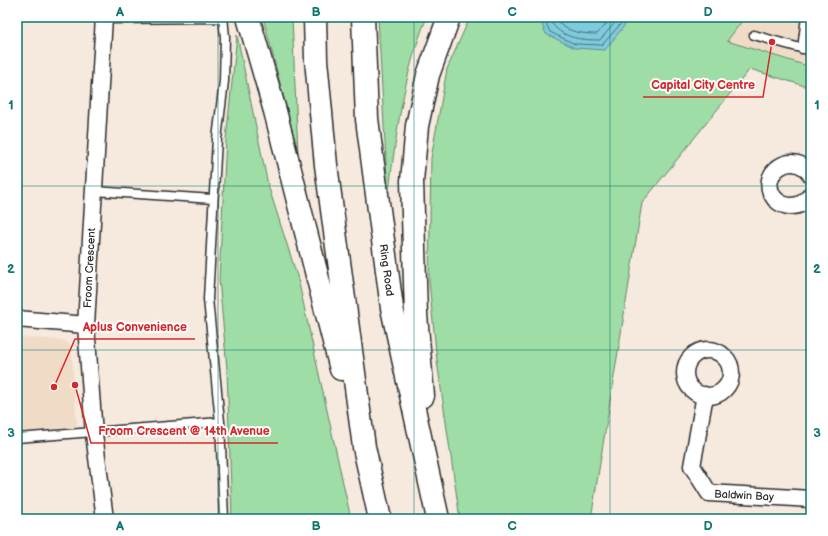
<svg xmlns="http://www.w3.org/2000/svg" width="828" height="536" font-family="'Balsamiq Sans',sans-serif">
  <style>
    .built { fill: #f0dbc7 }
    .green { fill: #9edda5; stroke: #648468 }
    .water { fill: #7fcbde; stroke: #5d8b96 }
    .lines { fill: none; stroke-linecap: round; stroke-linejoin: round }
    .shore { stroke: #4d6b73; stroke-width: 1 }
    .lane-casing { stroke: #2b2b2b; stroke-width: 11 }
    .street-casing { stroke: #2b2b2b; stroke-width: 19 }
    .highway-casing { stroke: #2b2b2b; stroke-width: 25 }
    .lane { stroke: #fff; stroke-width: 8 }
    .street { stroke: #fff; stroke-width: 16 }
    .highway { stroke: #fff; stroke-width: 22 }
    .grid { fill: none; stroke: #0f766e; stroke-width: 1; stroke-opacity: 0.55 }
    .labels { text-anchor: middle; stroke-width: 4; stroke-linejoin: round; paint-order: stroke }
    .street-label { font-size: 11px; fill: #2b2b2b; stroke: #fff }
    .leader { fill: none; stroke: #d62828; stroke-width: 1.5 }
    .callout-dot { fill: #d62828; stroke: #fff; stroke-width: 1.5 }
    .callout-label { font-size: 12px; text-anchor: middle; font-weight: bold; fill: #d62828; stroke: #fff; stroke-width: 4; stroke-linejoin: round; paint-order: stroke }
    .neatline { fill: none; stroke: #0f766e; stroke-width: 1.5 }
    .grid-label { font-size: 13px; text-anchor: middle; font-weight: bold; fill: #0f766e }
  </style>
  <rect width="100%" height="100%" fill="#f6eade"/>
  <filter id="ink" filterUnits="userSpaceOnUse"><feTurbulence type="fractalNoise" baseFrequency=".025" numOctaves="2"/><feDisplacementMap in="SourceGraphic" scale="8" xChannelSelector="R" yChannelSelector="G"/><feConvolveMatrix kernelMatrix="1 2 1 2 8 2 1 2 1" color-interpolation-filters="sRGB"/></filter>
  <g filter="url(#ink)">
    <!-- built -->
    <path class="built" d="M745,17H811V66L727,41Z
      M17,337L64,340L71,345L77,427L17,432Z"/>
    <!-- green -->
    <path class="green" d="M263,17H292L298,153Z
      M378,17H427C403,74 396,137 388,198Z
      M470,17H745L727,41L811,67V88L750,69L642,203L591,519H460L437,361L429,282L431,158L447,69Z
      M237,35L268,185L298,279L351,519H232L227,369L219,279L226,139Z"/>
    <!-- water -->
    <path class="water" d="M539,17H631L605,50L575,48L546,34Z"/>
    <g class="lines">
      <!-- shore -->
      <path class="shore" d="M543,17L550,32L575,44L602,45L627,17
        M548,17C558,38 579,40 600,40L620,17
        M555,17C562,32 582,34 597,34L613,17"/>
      <!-- lane casing -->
      <g class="lane-casing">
        <path id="lane" d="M223,17L225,37L224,81L217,139L208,299L220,422L224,519
          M105,19L223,18
          M754,35L811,51
          M802,49L806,17
          M94,191L213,199
          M17,438L220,422"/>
      </g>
      <!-- street casing -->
      <g class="street-casing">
        <path id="street" d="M104,17L86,325L94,434L105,519
          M811,175C794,147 755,174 775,199C779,203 785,206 791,206C800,206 807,201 811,194
          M17,319L86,325
          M685 373a23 23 0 1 1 46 0a23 23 0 1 1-46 0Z
          M705,395L692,466L709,493L811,499"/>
      </g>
      <!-- highway casing -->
      <g class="highway-casing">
        <path id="highway" d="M248,17L275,111L341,369
          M315,17L316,60L326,165L364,447L380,519
          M363,17L367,119L392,308L438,519
          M423,396L416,315L412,181L417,126L428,75L449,17"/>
      </g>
      <!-- lane -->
      <use href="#lane" class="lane"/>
      <!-- street -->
      <use href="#street" class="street"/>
      <!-- highway -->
      <use href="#highway" class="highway"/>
    </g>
  </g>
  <!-- grid -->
  <path class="grid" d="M218,17V519M414,17V519M610,17V519M17,186H811M17,350H811"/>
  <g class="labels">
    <!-- street labels -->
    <g class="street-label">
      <text transform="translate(89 268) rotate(-87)" y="4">Froom Crescent</text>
      <text transform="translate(387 270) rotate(82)" y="4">Ring Road</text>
      <text transform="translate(744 495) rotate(3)" y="4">Baldwin Bay</text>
    </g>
  </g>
  <!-- callouts -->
  <path class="leader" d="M772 42L763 97H643M54 387L75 339H195M75 385L91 443H278"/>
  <g class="callout-dot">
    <circle cx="772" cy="42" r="4"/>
    <circle cx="54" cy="387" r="4"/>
    <circle cx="75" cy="385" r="4"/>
  </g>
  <g class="callout-label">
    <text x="703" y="89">Capital City Centre</text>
    <text x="135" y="331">Aplus Convenience</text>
    <text x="184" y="435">Froom Crescent @ 14th Avenue</text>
  </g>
  <!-- margin -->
  <rect width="828" height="536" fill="none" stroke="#fff" stroke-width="44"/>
  <rect x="22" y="22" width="784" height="492" class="neatline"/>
  <g class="grid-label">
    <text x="120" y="16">A</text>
    <text x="316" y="16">B</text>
    <text x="512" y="16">C</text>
    <text x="708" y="16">D</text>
    <text x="11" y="109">1</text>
    <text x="817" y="109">1</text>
    <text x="11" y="273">2</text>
    <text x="817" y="273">2</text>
    <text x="11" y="437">3</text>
    <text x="817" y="437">3</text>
    <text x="120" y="530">A</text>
    <text x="316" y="530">B</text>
    <text x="512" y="530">C</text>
    <text x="708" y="530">D</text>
  </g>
</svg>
